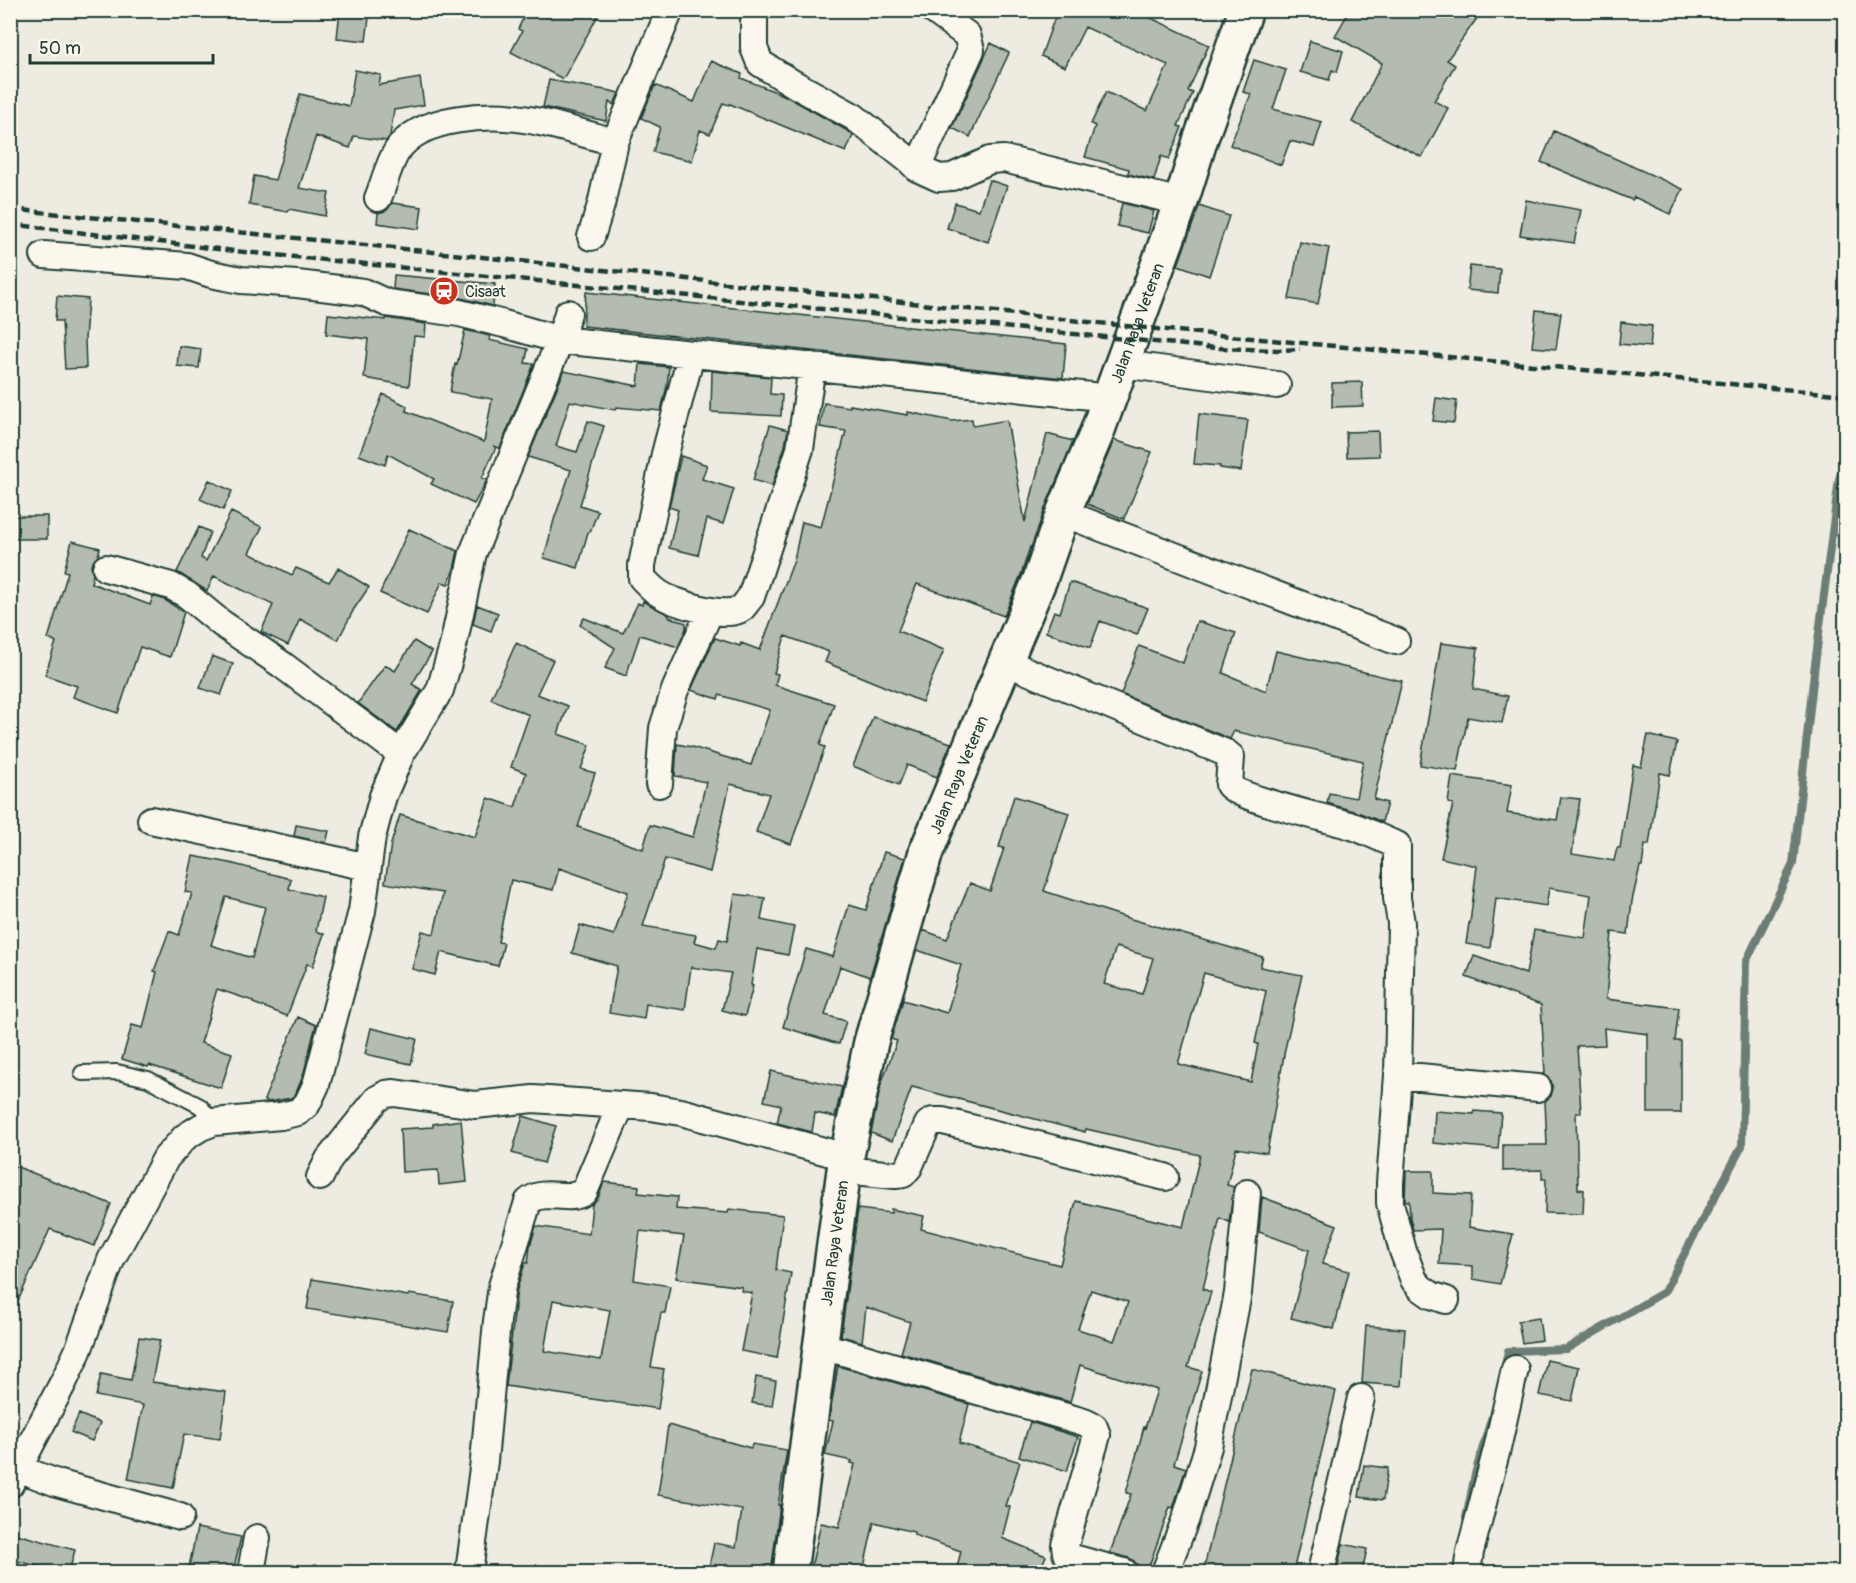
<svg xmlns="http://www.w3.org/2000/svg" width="1856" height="1583" font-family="Pangolin,sans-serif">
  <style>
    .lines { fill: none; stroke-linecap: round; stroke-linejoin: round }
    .stream { stroke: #6c7d74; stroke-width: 8 }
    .building { fill: #b4bbb0; stroke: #1f3d34; stroke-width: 1.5; fill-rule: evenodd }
    .service-casing { stroke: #1f3d34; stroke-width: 18 }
    .minor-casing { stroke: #1f3d34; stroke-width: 30 }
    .tertiary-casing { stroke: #1f3d34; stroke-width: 38 }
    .service { stroke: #fbf7ec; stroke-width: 14 }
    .minor { stroke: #fbf7ec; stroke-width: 26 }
    .tertiary { stroke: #fbf7ec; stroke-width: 33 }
    .rail { stroke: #1f3d34; stroke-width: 4.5; stroke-dasharray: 9 4.5; stroke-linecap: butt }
    .labels { text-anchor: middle; stroke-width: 4.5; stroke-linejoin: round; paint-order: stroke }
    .poi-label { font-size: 16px; fill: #1f3d34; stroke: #fbf7ec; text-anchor: start }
    .street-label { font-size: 16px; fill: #1f3d34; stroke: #fbf7ec }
  </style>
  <rect width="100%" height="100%" fill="#eeece1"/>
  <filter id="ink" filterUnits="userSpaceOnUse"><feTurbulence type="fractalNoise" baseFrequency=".0167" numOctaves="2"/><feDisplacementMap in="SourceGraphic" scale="12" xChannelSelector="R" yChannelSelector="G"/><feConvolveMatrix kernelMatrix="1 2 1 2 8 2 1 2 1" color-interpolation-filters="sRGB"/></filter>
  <g filter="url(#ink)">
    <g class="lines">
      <!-- stream -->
      <path class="stream" d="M1504,1370L1508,1351L1566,1349L1664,1292L1742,1146L1746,962L1793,864L1814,672L1839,479L1846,458
        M1466,1518L1475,1474L1491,1419"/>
    </g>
    <!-- building -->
    <path class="building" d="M340,10H370L366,41L337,38Z
      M527,10H601L563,79L511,52L522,31L518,29Z
      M1049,10H1134L1209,45L1188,91L1193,93L1178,126L1182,127L1169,159L1161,156L1154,180L1128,174L1129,169L1085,157L1095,126L1091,124L1106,92L1147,111L1168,65L1085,27L1065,67L1041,56L1056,14Z
      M1350,10H1483L1447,60L1455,65L1434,101L1448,108L1422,157L1352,122L1382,63L1335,36Z
      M1310,41L1343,51L1337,72L1332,70L1329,80L1300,72Z
      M991,43L1009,53L970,137L952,128Z
      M1254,60L1286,70L1273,109L1322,122L1314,147L1290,141L1281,165L1230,145L1251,94L1243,92Z
      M711,61L742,74L741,78L786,96L846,130L853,135L846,152L730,104L729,105L723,103L710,134L700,130L692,161L653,152L660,127L641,118L655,85L694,102Z
      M355,70L381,75L379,85L420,78L424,105L394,110L390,136L386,141L354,136L350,148L316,136L299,188L329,193L325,216L289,209L288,212L249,205L254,176L275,180L292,123L300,94L349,106Z
      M549,80L611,91L619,93L614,105L609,102L606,121L543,107Z
      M1554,131L1683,189L1670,214L1634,197L1632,200L1541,162Z
      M989,180L1007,186L988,242L947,228L955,203L979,210Z
      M1526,200L1581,210L1574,243L1520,235Z
      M392,203L422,207L419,229L377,223L378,213L387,210Z
      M1122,203L1154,211L1148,233L1117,226Z
      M1199,206L1229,216L1209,276L1178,265Z
      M1300,242L1329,248L1318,304L1289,299Z
      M1470,266L1500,269L1498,293L1467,290Z
      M394,275L495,284L493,306L461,298L393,289Z
      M586,292L1066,344L1063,378L583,326Z
      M57,296L88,299L85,339L86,368L65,369L62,321H55Z
      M1536,310L1561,313L1556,349L1532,347Z
      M328,314L386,320V318L426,324L425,337L414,336L409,386L364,378L368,339L326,334Z
      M1621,322L1652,326L1650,347L1619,344Z
      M465,330L490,336L489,340L528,349L525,363L534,364L500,448L493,446L496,447L482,478L487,480L474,504L431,484L434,479L388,454L385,465L359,455L383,394L407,406L406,411L484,442L492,399L450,392L455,364L457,365Z
      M179,346L201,349L199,368L177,366Z
      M640,364L669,367L667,386L661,411L616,407L615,410L570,401L556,446L577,452L588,421L604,426L580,505L598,511L590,532H588L578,568L544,558L554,520L571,470L528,457L564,371L638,386Z
      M712,371L771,377L770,394L782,395L781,416L711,412Z
      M1362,382L1363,406L1332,407V383Z
      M1436,398L1457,401L1454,423L1433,421Z
      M824,403L850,407V405L908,415V412L952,421L972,419L973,426L1007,420L1025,522L1047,434L1073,441L1046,506L1031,548L1030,547L1022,572L1004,616L917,584L898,631L944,650L922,702L825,662L829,652L785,636L774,673L778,674L775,685L834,704L820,745L825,747L791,844L756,832L769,794L730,784L710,872L665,859L643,926L696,935L694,942L716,948L719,939L727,941L735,894L765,898L761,920L794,927L788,955L757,949L751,985L753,986L745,1016L722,1010L731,973L691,967L685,1010L646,1004L644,1019L609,1013L617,966L572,953L580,925L614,935L628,892L559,868L553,890L511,880L498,942L504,943L498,966L441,952L435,975L412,969L422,931L434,934L443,893L385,883L391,844L400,815L475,837L488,798L515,807L526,773L511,767L529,715L491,699L516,643L553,660L537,694L568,706L558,734L590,745L581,769L595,773L578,827L643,849L650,825L693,837L706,782L675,776L677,744L692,747L751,765L770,710L719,695L718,699L691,690L715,638L740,646L741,643L760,650L794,560L802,522L821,527L846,431L820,427Z
      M1199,414L1248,420L1241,471L1220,468V466L1194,464Z
      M770,425L788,430L785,446L772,486L753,480Z
      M1378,431L1379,456L1347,457L1346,432Z
      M1114,440L1152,452L1124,519L1087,504Z
      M681,456L707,465L702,479L734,489L723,524L707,519L698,555L669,548L678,510L669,507Z
      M209,480L232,491L223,510L200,499Z
      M231,512L262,527L249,553L292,575L296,568L329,582L338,568L369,587L354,609L338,640L300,619L288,645L261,632L273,605L214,576L207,591L177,572L199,527L210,532L201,558L206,561Z
      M10,516H47V539H10Z
      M409,529L458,551L454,569L448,584L442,582L427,614L380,593Z
      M72,541L100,548L98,556L91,565L93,575L91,583L150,605L153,596L165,600L184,612L170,657L140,647L118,713L73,697L77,686L45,675L56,642L48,639L68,572L64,571Z
      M1070,582L1148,608L1137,635L1100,621L1090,648L1046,632L1054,611L1060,613Z
      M643,601L669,615V617L686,623V629L678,647L640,635L626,676L605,668L615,648L580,625L584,618L623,633L638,603L642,605Z
      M477,605L498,613L491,631L473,624Z
      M1197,621L1236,633L1223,673L1266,691L1276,651L1402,681L1374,799L1387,803L1382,822L1360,813L1327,803L1329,793L1356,798L1363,761L1234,731L1230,739L1121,694L1139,646L1183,663Z
      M414,641L432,652L412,684L422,690L397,732L358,703L385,665L395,671Z
      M1441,643L1478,648L1473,689L1508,696L1502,723L1468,717L1457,771L1420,765Z
      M212,656L233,664L221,695L200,688Z
      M873,717L951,743L937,777L907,765L899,785L853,766Z
      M1648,735L1677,742L1670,775L1660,773L1649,845H1645L1642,866H1640L1632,901L1628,934L1612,932L1606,999L1679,1008L1675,1041H1681V1113H1648V1034L1604,1028L1605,1045L1577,1046L1581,1113H1576L1578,1189L1584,1190L1583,1214L1545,1213L1546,1179H1542V1170L1503,1171V1145H1547L1545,1101L1551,1096L1553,1089L1551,1081L1543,1074L1545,1073L1541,1005L1466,977L1474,956L1526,974L1534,930L1585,938L1591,895L1549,888L1546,906L1496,898L1490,948L1466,944L1469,923H1470L1477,866L1441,858L1453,804L1448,803L1452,776L1512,785L1507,813L1557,820L1561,797L1580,799L1572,854L1614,861L1617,848H1620L1633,765L1641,767Z
      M1014,796L1069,813L1044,891L1131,919L1263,957L1260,967L1302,975L1285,1049L1267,1153L1236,1148L1227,1185L1234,1187L1229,1222L1220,1218L1203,1289L1211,1292L1188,1367L1202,1371L1174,1464L1186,1468L1173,1508L1170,1507L1148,1569L1137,1565L1134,1561L1129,1558L1110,1553L1131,1494L1126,1493L1144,1427L1145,1428L1157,1390L1080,1365L1070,1402L901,1353L910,1322L866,1307L862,1342L841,1336L858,1209L891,1213V1209L924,1216L921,1229L1060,1265L1076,1201L1183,1227L1200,1155L1086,1129L1085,1132L912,1087L892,1141L871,1133L881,1084L897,1041L891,1039L903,1000L947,1013L961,965L917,950L923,930L947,939L970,883L990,891L1004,848L999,847ZM1116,947L1153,958L1142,994L1104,984ZM1204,973L1266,991L1255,1043L1258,1044L1251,1082L1178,1064ZM1091,1290L1128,1302L1114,1341L1078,1329Z
      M296,825L329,831L326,843L294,836Z
      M884,852L905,858L870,977L840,966L825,1015L846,1021L839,1044L783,1027L806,949L833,957L849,905L866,910Z
      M193,856L230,863L291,879L289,889L323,897L316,931L324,934L313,966L307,964L287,1016L253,1003V1001L217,989L201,1043L232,1053L221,1088L149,1065L148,1067L122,1059L132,1025L143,1028L157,972L154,971L169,931L179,935L192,893L185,892ZM226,897L265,907L252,958L211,945Z
      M298,1017L316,1025L303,1076L295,1095L291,1098L269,1102L264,1100Z
      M371,1028L417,1039L411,1064L365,1054Z
      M771,1071L842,1087L835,1117L815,1113L812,1132L777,1123L781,1105L764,1101Z
      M1435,1111L1474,1114V1111L1501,1113L1498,1149L1433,1143Z
      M523,1116L556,1126L544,1163L512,1153Z
      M461,1120L467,1182L439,1185L438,1170L402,1172L400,1129L433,1127V1124Z
      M10,1164L111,1204L94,1246L50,1229L10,1319Z
      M1406,1171H1433V1193L1471,1195L1469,1227L1513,1234L1500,1284L1473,1279V1266L1439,1264L1441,1229L1413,1230L1410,1218L1409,1201H1405Z
      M604,1182L639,1186L638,1193L677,1197L676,1209L728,1213L729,1209L783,1215L776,1270L791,1273L777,1358L741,1351L752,1293L741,1291L742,1287L676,1278L684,1236L640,1231L634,1280L670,1286L665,1313H661L651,1367L664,1369L658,1409L506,1386L517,1289L525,1263H528L530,1246L536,1226L589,1234L592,1204L598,1198ZM553,1300L610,1310L601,1360L544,1351Z
      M1262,1197L1337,1225L1322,1264L1349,1271L1334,1329L1291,1318L1309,1250L1259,1232Z
      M312,1279L408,1296L409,1294L453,1301L448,1332L307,1309Z
      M1539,1318L1542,1340L1522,1343L1518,1321Z
      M1366,1326L1405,1329L1401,1386L1362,1383Z
      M139,1337L160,1340L152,1382L226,1392L220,1439L184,1434L173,1488L128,1479L143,1405L96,1396L101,1374L131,1380Z
      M1547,1360L1579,1367L1572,1401L1539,1395Z
      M838,1366L969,1404L959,1443L1020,1462L1006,1506L1010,1507L1002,1538L1046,1556L1039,1572H956L961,1551L914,1535V1532L874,1522L863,1572H810L821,1523L839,1527L855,1464L851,1463L852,1461L825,1455L833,1421L829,1420Z
      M1252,1369L1336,1391L1293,1572H1203Z
      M756,1377L776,1381L772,1406L752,1403Z
      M79,1414L100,1423L92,1441L71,1432Z
      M1030,1422L1078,1437L1067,1471L1019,1456Z
      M668,1425L751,1448L752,1444L787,1450L778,1505H780L771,1572H708L714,1543L736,1547L742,1510L658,1495Z
      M1364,1465L1388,1468L1383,1500L1359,1497Z
      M197,1528L241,1537L233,1572H188Z
      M13,1533L75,1550L69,1572H60L10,1559V1544Z
      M1343,1544L1367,1549L1362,1572H1336Z"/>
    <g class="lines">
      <!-- service casing -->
      <g class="service-casing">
        <path id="service" d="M82,1073L117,1072L148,1079L200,1106L214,1122"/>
      </g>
      <!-- minor casing -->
      <g class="minor-casing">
        <path id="minor" d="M754,10V48L760,63L794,84L854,117L910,161L917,168L939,178L952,177L990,160L1004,159L1181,202
          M917,168L971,50L967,35L933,10
          M378,198C384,184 389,163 397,151C420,115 492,113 530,120C558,125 587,135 615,142
          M591,237L601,205L615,142L670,10
          M44,255L187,266L211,274L241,280L297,284L363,292L387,303L459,313L504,324L560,340L1110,398
          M691,355L665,454L642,565V578C648,584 653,590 660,594C674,603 727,620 742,608C745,605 748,600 751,597L800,449L812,366
          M1122,364L1277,385
          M1063,513L1396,641
          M106,568L171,586L187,595L221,623L281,664L401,754
          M1005,662L1226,753L1231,757L1229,785C1239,799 1332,819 1355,827C1369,832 1383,840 1397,845V898L1401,923L1398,1075L1390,1183V1203L1403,1251L1414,1280L1421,1288L1431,1295L1446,1300
          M659,784L663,728L675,690L710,611
          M151,820L368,867
          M1398,1075L1538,1088
          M844,1170L895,1175L903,1174L909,1167L928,1124L933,1121H943L1165,1177
          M320,1177L329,1159L377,1099L386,1094L394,1093L475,1105L533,1099L651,1107L681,1112L846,1157
          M821,1347L840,1351L1084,1422L1094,1427L1097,1435L1065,1545L1066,1553L1073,1558L1124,1572
          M19,1470L28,1472L57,1483L180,1517
          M10,1484L64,1381L78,1351L111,1260L166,1158L185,1137L201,1127L214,1122L281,1116L298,1112L307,1104L316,1085L362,911L372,837L383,796L401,754L440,690L453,646L473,553L560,340L568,313
          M251,1572L257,1538
          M469,1572L484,1461L497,1321L502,1286L528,1202C544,1187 568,1203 584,1192L621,1105
          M1165,1572L1186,1518L1208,1447L1238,1293L1247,1193
          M1321,1572L1361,1398
          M1467,1572L1470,1552L1497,1449L1515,1369"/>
      </g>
      <!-- tertiary casing -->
      <g class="tertiary-casing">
        <g id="tertiary">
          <path id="s1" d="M790,1572L844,1170L871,1042L926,852L1040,579L1063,513L1096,435L1181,202L1201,138L1246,10"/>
        </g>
      </g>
      <!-- service -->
      <use href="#service" class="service"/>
      <!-- minor -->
      <use href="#minor" class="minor"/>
      <!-- tertiary -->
      <use href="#tertiary" class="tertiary"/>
      <!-- rail -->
      <path class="rail" d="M10,209L473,256L1136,327L1846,395
        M10,224L234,251L1216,348L1278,350L1300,349"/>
    </g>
  </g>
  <!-- icons -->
  <defs>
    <g id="station-disc" transform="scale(1.5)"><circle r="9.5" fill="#c8321e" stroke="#fbf7ec"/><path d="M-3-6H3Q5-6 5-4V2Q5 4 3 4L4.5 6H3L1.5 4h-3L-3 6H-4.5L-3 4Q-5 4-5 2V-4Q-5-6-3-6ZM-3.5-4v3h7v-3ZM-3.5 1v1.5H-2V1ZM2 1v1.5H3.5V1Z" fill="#fff"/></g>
  </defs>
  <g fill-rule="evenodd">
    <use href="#station-disc" x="444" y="291"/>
  </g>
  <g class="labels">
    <!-- poi labels -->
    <g class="poi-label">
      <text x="465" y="297">Cisaat</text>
    </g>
    <!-- street labels -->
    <g class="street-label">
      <text dy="6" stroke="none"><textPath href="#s1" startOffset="1304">Jalan Raya Veteran</textPath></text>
      <text dy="6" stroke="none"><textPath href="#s1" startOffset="818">Jalan Raya Veteran</textPath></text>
      <text dy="6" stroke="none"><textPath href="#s1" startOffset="332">Jalan Raya Veteran</textPath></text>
    </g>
  </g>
  <!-- margin -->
  <rect width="1856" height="1583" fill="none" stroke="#fbf7ec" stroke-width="36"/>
  <rect x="18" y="18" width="1820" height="1547" fill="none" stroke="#1f3d34" stroke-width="2" filter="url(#ink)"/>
  <!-- scale -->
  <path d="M30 54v9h183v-9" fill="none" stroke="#1f3d34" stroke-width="3"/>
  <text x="39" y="54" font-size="18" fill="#1f3d34" stroke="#fbf7ec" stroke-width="4.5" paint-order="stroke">50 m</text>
</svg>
